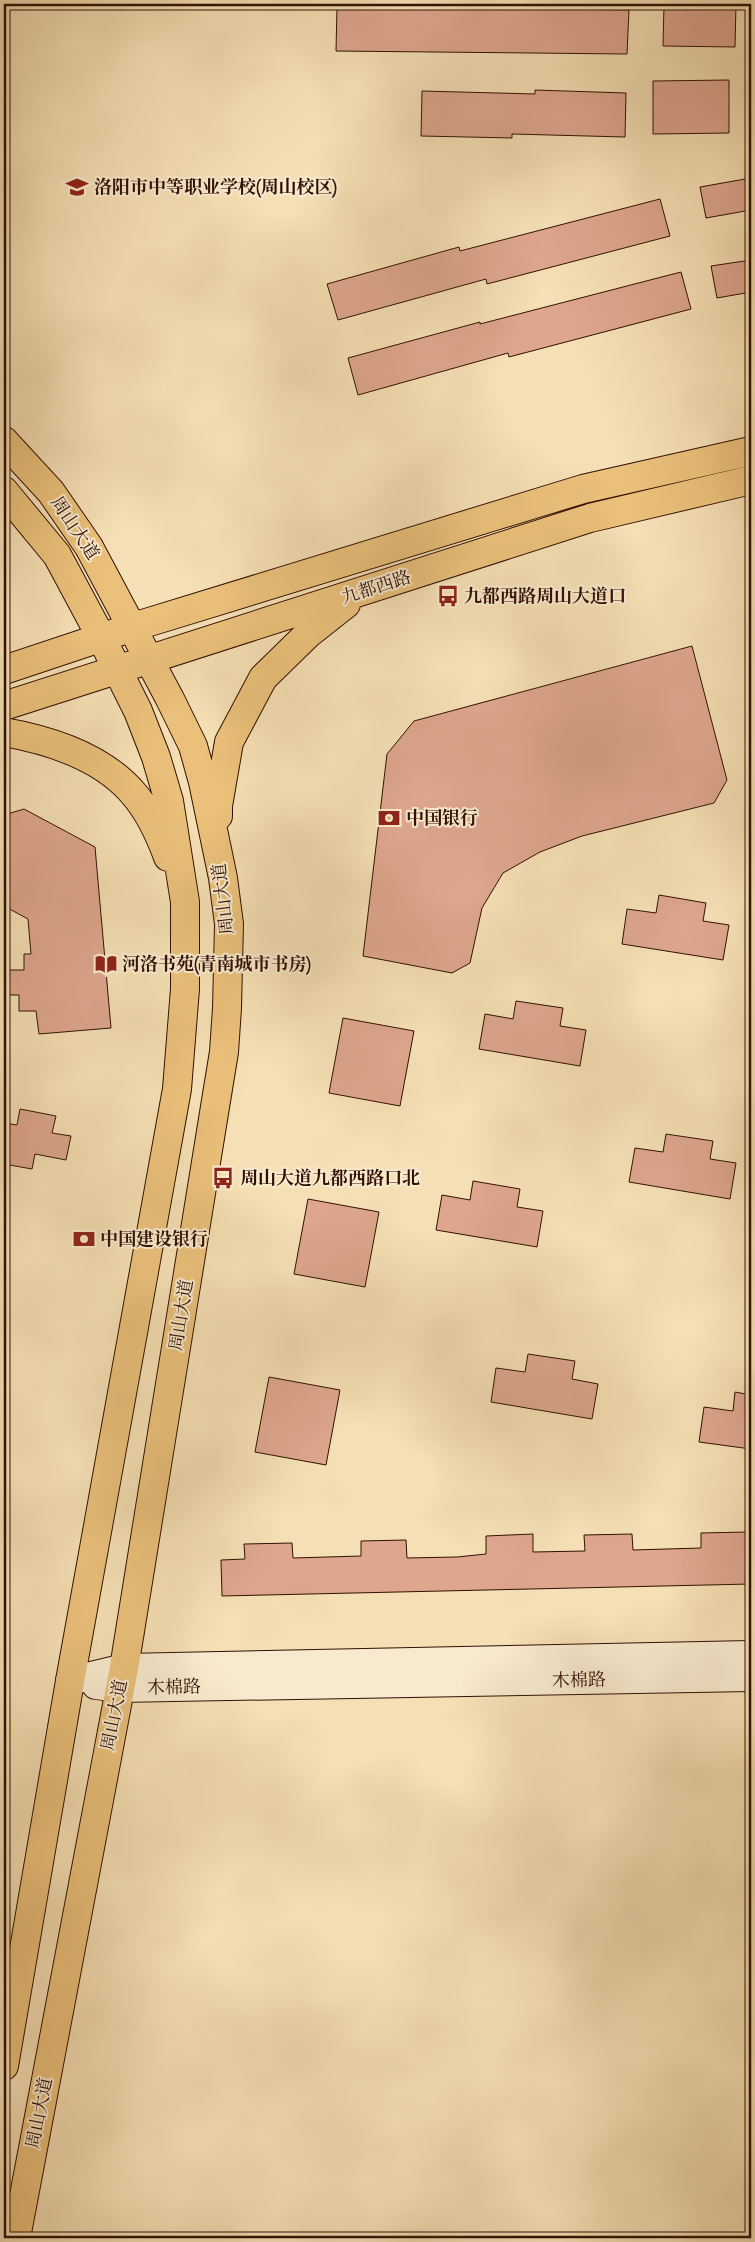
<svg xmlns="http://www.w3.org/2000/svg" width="755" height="2242" font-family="'IM FELL English','Noto Serif SC',serif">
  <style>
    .building { fill: #dda68d; stroke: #311004 }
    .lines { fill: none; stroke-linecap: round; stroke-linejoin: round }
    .secondary-casing { stroke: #311004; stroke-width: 30 }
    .primary-casing { stroke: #311004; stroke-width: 30 }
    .secondary { stroke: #f8eace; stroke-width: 28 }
    .primary { stroke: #eac07a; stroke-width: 28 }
    .labels { text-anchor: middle; stroke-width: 4; stroke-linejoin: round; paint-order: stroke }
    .poi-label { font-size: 18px; font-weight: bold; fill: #311004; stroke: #f8eace; text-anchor: start }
    .street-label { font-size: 18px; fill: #311004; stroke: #f8eace }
  </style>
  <rect width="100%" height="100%" fill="#f5dfb4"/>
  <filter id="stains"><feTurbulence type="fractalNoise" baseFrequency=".004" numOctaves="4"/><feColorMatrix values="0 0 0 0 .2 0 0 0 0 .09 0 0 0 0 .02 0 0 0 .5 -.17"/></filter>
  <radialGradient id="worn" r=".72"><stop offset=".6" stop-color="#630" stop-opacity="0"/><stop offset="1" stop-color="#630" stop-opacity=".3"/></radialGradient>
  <!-- building -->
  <path class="building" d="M664,4H736L735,47L663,46Z
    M337,6L629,10L627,54L336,51Z
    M729,80V133L653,134V81Z
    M535,90L626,93L625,137L512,134V138L421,136L422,91L535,94Z
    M751,178V210L706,218L700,187Z
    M660,199L670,236L487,284L486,279L338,320L327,284L459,247L460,251Z
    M751,260V292L717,298L711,266Z
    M681,272L691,309L509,357L508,353L358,395L348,358L480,322V324Z
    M692,646L727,780L714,803L582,836L540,852L503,873L482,908L470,963L452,973L363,956L387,754L414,721Z
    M24,809L95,847L111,1028L39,1034L36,1011H19V995H4V970H24V954H31L28,919L4,906V815Z
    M659,895L706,903L703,921L729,925L723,960L622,944L627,909L656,913Z
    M516,1001L563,1008L560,1026L586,1030L580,1066L479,1049L485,1014L513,1019Z
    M343,1018L414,1031L400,1106L329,1093Z
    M20,1109L56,1116L52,1133L71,1136L66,1160L35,1154L32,1169L4,1164L7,1148L4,1147V1123L17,1125Z
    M666,1134L713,1141L710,1159L736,1163L730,1199L629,1182L635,1148L663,1152Z
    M473,1181L520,1189L517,1207L543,1211L537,1247L436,1230L442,1195L470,1200Z
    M308,1199L379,1212L365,1287L294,1274Z
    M528,1354L575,1361L572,1379L598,1384L592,1419L491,1402L496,1368L525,1372Z
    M269,1377L340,1390L326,1465L255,1452Z
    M735,1392L751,1395V1449L699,1442L704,1407L733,1411Z
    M746,1532L747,1549H751V1584L222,1596L221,1560L245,1559L244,1544L292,1543L293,1558L361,1556V1541L406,1540L407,1558L457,1557L486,1554V1536L533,1534V1552L585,1551L584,1535L632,1534L633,1550L701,1548V1533Z"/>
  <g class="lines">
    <!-- secondary casing -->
    <g class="secondary-casing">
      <path id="secondary" d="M70,1681L124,1668L751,1655
        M96,1685L119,1688L751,1677"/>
    </g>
    <!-- primary casing -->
    <g class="primary-casing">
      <path id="primary" d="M4,441L51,492L89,547L170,699L193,746L203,782L223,878L229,924L227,1008L224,1052L214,1113L124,1668L16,2238
        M4,491L57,555L101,637L138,711L156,757L169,801L185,902V989L177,1089L70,1681L4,2066
        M4,670L133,627L583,489L751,451
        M4,706L590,518L751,480
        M4,732C49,740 102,757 133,793C149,811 160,835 168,857
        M218,816V806L229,742L263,678L308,634L346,604"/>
    </g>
    <!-- secondary -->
    <use href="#secondary" class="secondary"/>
    <!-- primary -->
    <use href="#primary" class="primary"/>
  </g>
  <!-- icons -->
  <defs>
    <g id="school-bare" transform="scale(1.725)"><path d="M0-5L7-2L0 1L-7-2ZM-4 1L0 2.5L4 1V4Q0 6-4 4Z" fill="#8f2418" stroke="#f8eace" stroke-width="2.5" paint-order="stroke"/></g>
    <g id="bus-bare" transform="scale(1.725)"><path d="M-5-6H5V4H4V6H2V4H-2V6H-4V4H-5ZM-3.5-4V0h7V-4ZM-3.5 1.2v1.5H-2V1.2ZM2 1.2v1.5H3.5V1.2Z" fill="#8f2418" stroke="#f8eace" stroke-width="2.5" paint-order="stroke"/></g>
    <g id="bank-bare" transform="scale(1.725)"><path d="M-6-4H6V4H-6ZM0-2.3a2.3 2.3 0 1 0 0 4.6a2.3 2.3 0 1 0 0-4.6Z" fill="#8f2418" stroke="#f8eace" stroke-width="2.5" paint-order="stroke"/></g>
    <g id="library-bare" transform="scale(1.725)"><path d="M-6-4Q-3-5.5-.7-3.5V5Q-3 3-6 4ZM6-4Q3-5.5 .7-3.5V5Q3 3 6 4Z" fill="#8f2418" stroke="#f8eace" stroke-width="2.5" paint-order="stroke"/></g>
  </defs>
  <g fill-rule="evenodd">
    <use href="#school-bare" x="77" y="187"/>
    <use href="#bus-bare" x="448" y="596"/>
    <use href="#bank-bare" x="389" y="818"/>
    <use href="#library-bare" x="106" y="964"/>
    <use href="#bus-bare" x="223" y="1178"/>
    <use href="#bank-bare" x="84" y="1239"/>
  </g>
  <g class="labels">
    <!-- poi labels -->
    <g class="poi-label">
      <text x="94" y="193">洛阳市中等职业学校(周山校区)</text>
      <text x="464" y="602">九都西路周山大道口</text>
      <text x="406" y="824">中国银行</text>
      <text x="122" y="970">河洛书苑(青南城市书房)</text>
      <text x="240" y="1184">周山大道九都西路口北</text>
      <text x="100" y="1245">中国建设银行</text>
    </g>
    <!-- street labels -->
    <g class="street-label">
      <text transform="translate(75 528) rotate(56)" y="6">周山大道</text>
      <text transform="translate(376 587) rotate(-18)" y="6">九都西路</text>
      <text transform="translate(223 899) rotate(-97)" y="6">周山大道</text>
      <text transform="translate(181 1315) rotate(-81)" y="6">周山大道</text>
      <text transform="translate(579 1680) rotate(-1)" y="6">木棉路</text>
      <text transform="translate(174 1687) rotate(-1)" y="6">木棉路</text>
      <text transform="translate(114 1715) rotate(-79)" y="6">周山大道</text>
      <text transform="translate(39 2113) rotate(-79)" y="6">周山大道</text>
    </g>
  </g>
  <!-- margin -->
  <rect width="755" height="2242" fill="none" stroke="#f5dfb4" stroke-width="20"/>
  <rect x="5" y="5" width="745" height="2232" fill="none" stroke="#311004" stroke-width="2.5"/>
  <rect x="10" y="10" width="735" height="2222" fill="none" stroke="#311004"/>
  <rect width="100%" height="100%" filter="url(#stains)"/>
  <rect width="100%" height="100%" fill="url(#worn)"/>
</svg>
